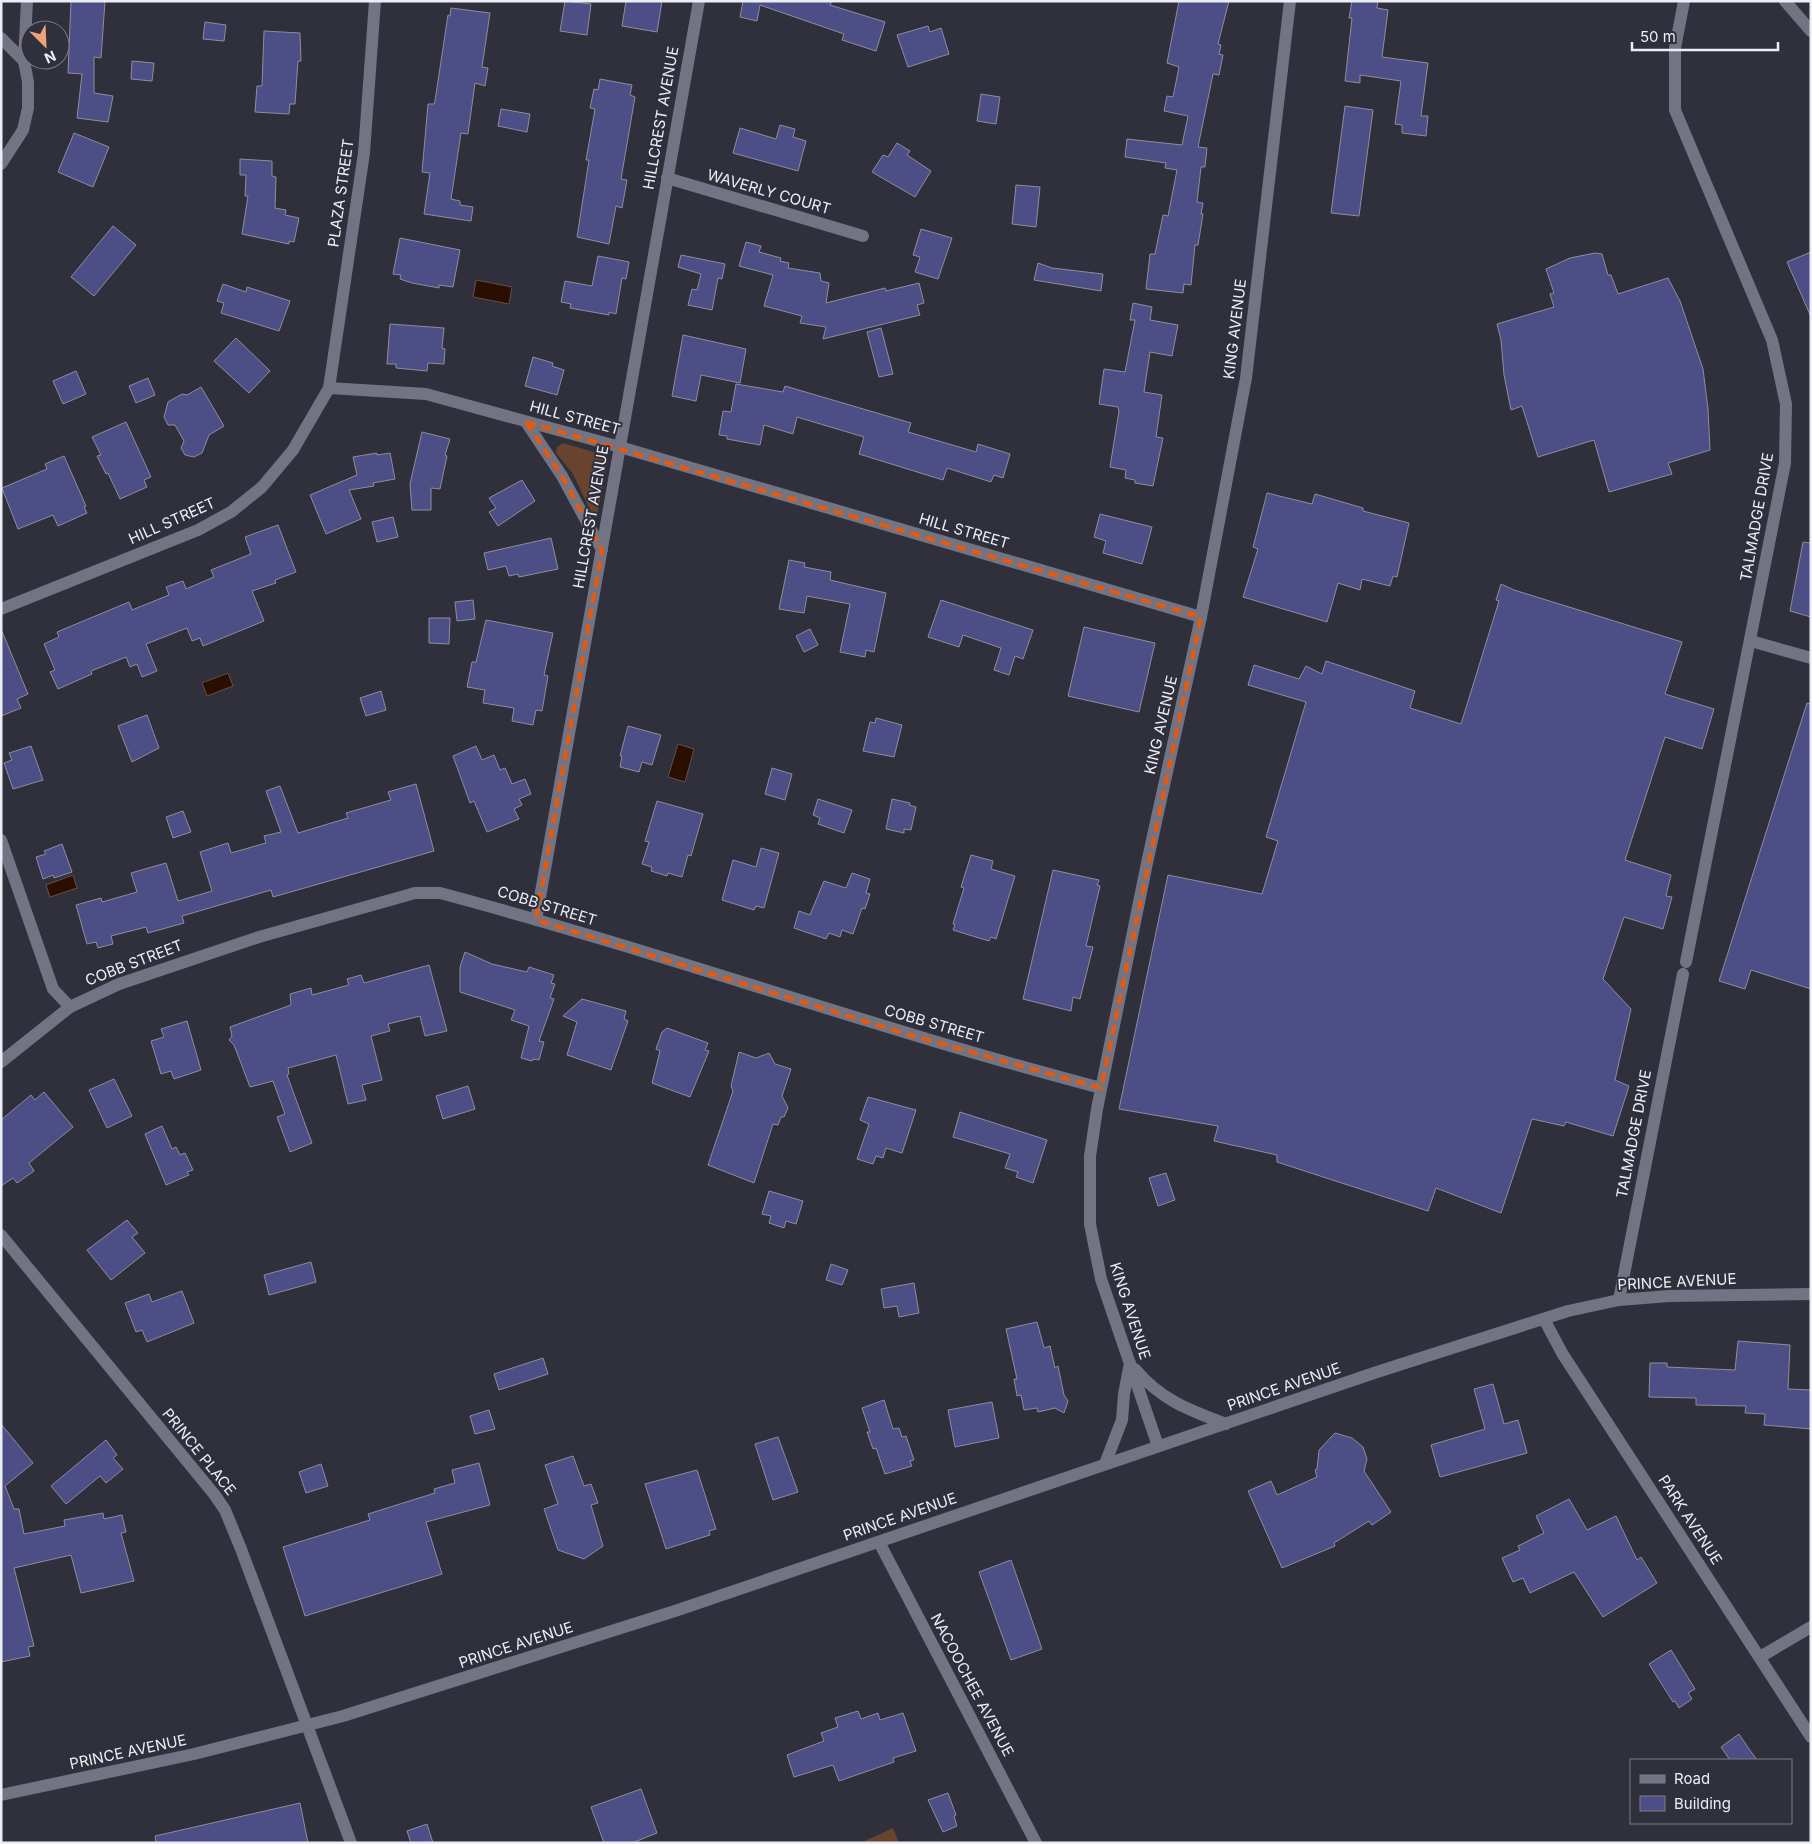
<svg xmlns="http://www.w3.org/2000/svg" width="1812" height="1844" font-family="Inter,sans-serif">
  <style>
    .green { fill: #68432e }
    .water { fill: #2a0e00; stroke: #64514a }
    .building { fill: #4e4e87; stroke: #8c8e9d }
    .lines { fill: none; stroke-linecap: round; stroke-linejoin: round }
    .street { stroke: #737483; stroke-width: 12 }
    .secondary { stroke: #737483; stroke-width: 12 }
    .marked { fill: none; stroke: #e8590c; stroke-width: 4; stroke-dasharray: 10 6; stroke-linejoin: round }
    .labels { text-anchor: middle; stroke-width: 4; stroke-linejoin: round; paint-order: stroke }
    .street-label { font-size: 15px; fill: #ecedf5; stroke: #2f303c }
  </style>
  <rect width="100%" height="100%" fill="#2f303c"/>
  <!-- green -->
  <path class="green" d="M563,443L604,455L607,461L598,512H591L573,474L556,453L557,447Z
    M893,1828L899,1843H860Z"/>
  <!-- water -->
  <path class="water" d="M476,280L512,287L509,304L473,297Z
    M228,673L233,686L207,696L202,683Z
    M678,744L694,749L685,782L668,777Z
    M73,875L77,888L50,897L46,885Z"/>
  <!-- building -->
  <path class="building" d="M71,1H105L101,58L94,57V93L113,96L108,122L77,118L82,74L68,73Z
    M565,1L591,4L587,35L560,31Z
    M626,1H662L657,32L622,26Z
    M743,1H832L830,5L885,22L876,51L842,40L844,34L760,5L757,21L740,17Z
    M1179,1H1229L1218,44L1221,45L1219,54L1223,55L1219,75L1213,74L1198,147L1207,148L1205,167H1201L1197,202L1203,203L1201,214H1203L1198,245H1195L1191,285L1184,284L1183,293L1146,289L1150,254H1155L1163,215L1168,216L1177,170L1165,168L1166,163L1125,157L1127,139L1182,145L1188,116L1164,111L1167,96L1173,97L1179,67L1167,63Z
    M1352,1H1378L1377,8L1388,10L1382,57L1428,63L1421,116H1428L1426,136L1402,133V125L1395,124L1401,81L1360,75V83L1345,81L1352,18H1349Z
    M451,8L490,13L482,67L488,68L485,86L475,83L468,134L461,133L451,199L460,201V205L473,207L471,221L424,214L430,173L422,172L428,104H434L435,101L448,15L450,16Z
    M205,22L226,25L224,41L203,39Z
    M928,26L930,32L941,28L949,54L908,67L897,35Z
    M264,31L300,33L301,61H298L295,104H290L289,114L255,112L257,86H262Z
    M132,61L154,63L152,81L131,79Z
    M600,79L632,85L630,95L635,97L621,179L627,180L622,208L616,206L609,244L577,237L589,160H586L595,109L590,108L594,89L598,90Z
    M981,94L1000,97L996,124L977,121Z
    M1345,106L1373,110L1359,216L1331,213Z
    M501,109L530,114L527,132L498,126Z
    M780,125L795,129L793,137L806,141L798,171L733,153L740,128L776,139Z
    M74,133L109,147L93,187L58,172Z
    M897,143L910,151L907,155L931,171L915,197L872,172L883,155L888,157Z
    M240,159L272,161V176L276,177L275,208L286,210L285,215L299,218L294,242L289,241V244L242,234L248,196H245L246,175H240Z
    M1016,185L1040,187L1036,227L1012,224Z
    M113,226L136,245L94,296L71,277Z
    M921,229L952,238L938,279L915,272L920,257L913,255Z
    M400,238L460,250L453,287L439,285V288L412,283L400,279L401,275L393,274Z
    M746,242L761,246L759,252L781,258L780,261L789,263L788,268L820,273L821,281L829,283L826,303L885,288L886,291L919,283L924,303L917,305L920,315L823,339L826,327L800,323L802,316L764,306L773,275L739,266Z
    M1811,252V317L1787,262Z
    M1595,253L1602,254L1608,275H1611L1618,294L1668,278L1680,301L1703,369L1708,409L1710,450L1668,463L1672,474L1609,492L1594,440L1538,457L1522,406L1511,410L1504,375L1501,340L1497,324L1554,307L1550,294L1554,293L1546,269L1570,258Z
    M681,255L725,264L722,279L718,278L712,310L688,305L692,289L697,290L701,274L678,267Z
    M598,256L629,262L626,279L622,278L616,314L609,312V315L570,308L571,304L561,302L565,281L592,286Z
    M1038,263L1052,268L1103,274L1101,291L1034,280Z
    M223,284L246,292L247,287L290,301L279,331L221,313L224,303L217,301Z
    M1133,303L1152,307L1150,320L1178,325L1172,356L1150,352L1144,392L1162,395L1156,437L1163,438L1153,486L1135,483V480L1125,478L1126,470L1110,467L1119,411L1118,407L1099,404L1104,369L1125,372L1135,320H1130Z
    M390,324L444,328L442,348L445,349L444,364L428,363L427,371L396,368V364H387Z
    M881,328L893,374L879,377L867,332Z
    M683,335L746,349L740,383L701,375L696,401L672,396Z
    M236,338L270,371L249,393L214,361Z
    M533,357L553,363L552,366L564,370L557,395L525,386Z
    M76,371L86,394L63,404L53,381Z
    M148,378L155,395L136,403L129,386Z
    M736,384L783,392L785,386L911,423L908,432L976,452L978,444L1010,454L1003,478L994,475L991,482L947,468L943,480L859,454L864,437L797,417L793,434L764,425L760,445L727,439V436L719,435L723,411L731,412Z
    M201,387L224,426L209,435L202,453L194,457L185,455L181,448L184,441L175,425H168L164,417L168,402L182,394L187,395Z
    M126,422L151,477L144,480L147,487L120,499L108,473L106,474L97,456L101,455L92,437Z
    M422,432L450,439L445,455L447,456L440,489L431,488V510H412L410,484Z
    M377,453V455L390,453L395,479L373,483L374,486L349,490L361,519L326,534L310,495L357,475L353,457Z
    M64,456L86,506L84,507L87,513L58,526L53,515L18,529L2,488L47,469L45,464Z
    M522,480L535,501L498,526L489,512L496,508L489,498Z
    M1267,493L1312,504L1315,494L1363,508V511L1409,523L1397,577L1393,576L1390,586L1362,579L1360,590L1338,583L1327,622L1243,597L1258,549L1253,547Z
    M1100,514L1152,527L1142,564L1103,553L1106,541L1094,537Z
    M393,517L398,537L377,542L372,522Z
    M278,525L296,572L275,580L276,583L252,591L264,621L203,646L200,638L192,641L187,628L146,644L157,671L142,677L137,664L130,667L126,657L91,671L92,674L58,689L50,672L55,670L44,644L59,637L57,632L129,602L132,610L169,595L166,587L183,581L186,589L214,577L211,570L251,554L245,537Z
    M551,538L558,569L519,577L518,574L509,576L506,566L488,570L484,553Z
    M1803,542L1811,543V617L1790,611Z
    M789,560L805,563L804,567L831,572L830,580L886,593L874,652L866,650L865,657L840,652L850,604L807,596L804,613L779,609Z
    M1501,584L1514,590L1682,642L1665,694L1714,709L1702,749L1665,737L1625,860L1671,875L1666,896L1672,897L1663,929L1624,917L1603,979L1631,1009L1615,1080L1629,1086L1613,1136L1566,1122L1564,1126L1532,1119L1501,1213L1436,1188L1428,1211L1277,1162V1155L1214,1141L1218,1126L1119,1109L1168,875L1262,894L1278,841L1266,837L1306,702L1248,685L1254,665L1299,679L1306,666L1322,674L1326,661L1415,691L1410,708L1461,724L1499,601L1496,600Z
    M473,600L475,619L457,621L455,602Z
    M941,600L1033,630L1023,659L1015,656L1009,675L994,670L1001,648L963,635L959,647L928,637Z
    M429,618H450L449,644L429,643Z
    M486,620L553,633L544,675L548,676L542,711L536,710L533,725L512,721L514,708L483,703L485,690L467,687L472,662H476Z
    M1084,627L1155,643L1139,712L1068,696Z
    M1,629L28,694L17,699L21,708L1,716Z
    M810,629L818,645L804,652L796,636Z
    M381,691L386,710L366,716L360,698Z
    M1807,703L1811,704V989L1751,970L1745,989L1719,981Z
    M147,715L159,748L132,762L118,726Z
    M876,718L902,725L894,757L863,751L870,722L875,723Z
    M628,726L661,735L652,765L642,762L639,772L620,767L622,756H620Z
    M31,746L43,780L13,789L4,763L12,760L9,753Z
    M476,746L482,760L494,755L500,770L505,768L512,784L525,779L531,794L519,799L522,805L514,809L519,819L487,832L474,801L470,803L453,756Z
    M772,768L792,774L785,800L765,794Z
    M416,784L434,851L273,897L271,890L182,916L184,923L148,933L146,927L111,936L113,944L105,946L98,948L96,942L87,944L76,905L101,898L102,902L137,892L131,873L166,863L178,901L212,891L200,852L228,843L231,853L266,843L264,836L281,832L266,791L280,786L298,833L348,818L346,813L391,800L388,792Z
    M818,799L852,810L844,833L818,824L820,818L813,815Z
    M892,799L910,803L909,805L916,807L911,830L904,829V833L886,829Z
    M657,801L703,814L691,856L688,855L682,877L668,873L667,876L651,871L652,867L642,864L649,842L645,841Z
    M183,811L191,832L173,838L166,817Z
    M62,844L72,872L54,878L53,875L43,879L36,857L46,854L44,851Z
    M761,848L779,853L764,908L756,906L754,910L722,900L733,860L756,867Z
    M971,855L993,861L991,869L1015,876L996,939L991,937L989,941L953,930L955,925L953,924L964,888L961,887Z
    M1053,870L1099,880L1097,885L1100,886L1086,946L1093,947L1080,999L1073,997L1071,1011L1023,999Z
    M852,873L870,879L866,893L870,894L865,909L862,908L853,934L842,930L840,937L829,933L826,939L794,928L799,911L810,915L824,881L846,888Z
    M465,952L492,964L527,972L529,967L554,975L551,983L555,984L550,998L554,999L539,1041L544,1042L539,1060L533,1059L532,1061L521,1058L529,1026L511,1020L515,1010L460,992V967Z
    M429,965L447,1031L425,1036L420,1016L388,1024L390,1031L371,1036L382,1080L362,1085L366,1100L348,1104L336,1055L288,1068L289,1074L287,1075L312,1143L290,1152L277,1117L285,1114L273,1081L250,1087L234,1045L229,1040L232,1036L230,1027L291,1005L290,994L311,988L312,995L349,985L347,979L361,975L364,983Z
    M582,999L626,1011L624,1019L628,1021L611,1070L567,1055L577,1022L563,1016Z
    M187,1021L201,1070L174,1079L171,1071L161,1074L151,1041L164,1037L161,1029Z
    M667,1028L708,1043L705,1050L709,1051L690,1097L652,1083L660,1051L656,1049L662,1032Z
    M739,1052L756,1058L769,1053L775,1064L791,1069L782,1096L788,1108L784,1117H781L778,1125L773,1124L754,1183L708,1165L733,1091L731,1086Z
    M114,1079L132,1116L107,1128L89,1090Z
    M468,1086L475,1109L443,1119L436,1096Z
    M44,1092L73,1127L29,1163L34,1171L17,1183L13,1178L1,1186V1120L31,1095L35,1100Z
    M868,1097L916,1110L902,1153L886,1148L883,1158L876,1156L873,1164L857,1159L869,1124L860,1120Z
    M960,1112L1047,1140L1033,1183L1016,1177L1018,1172L1005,1168L1010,1154L953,1137Z
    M162,1126L172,1149L176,1147L180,1155L185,1153L193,1170L187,1172L189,1175L166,1185L145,1134Z
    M1166,1173L1175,1200L1158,1206L1149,1178Z
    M769,1191L803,1201L796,1224L786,1221L784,1228L769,1223L771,1216L762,1214Z
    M127,1220L138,1233L132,1237L145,1253L111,1280L87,1250Z
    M311,1262L316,1282L269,1295L264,1275Z
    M831,1264L848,1270L842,1285L826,1280Z
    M914,1283L919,1313L899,1317L897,1306L884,1308L881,1289Z
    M182,1291L194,1323L147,1342L142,1330L136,1332L125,1303L149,1294L152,1302Z
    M1037,1322L1044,1348L1050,1346L1055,1368L1058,1366L1064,1395L1068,1401L1064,1413L1055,1408L1038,1412L1037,1408L1024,1410L1021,1395L1017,1396L1014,1379H1017L1006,1329Z
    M1738,1341L1790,1345L1788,1389L1811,1390V1429L1764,1425L1765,1414L1745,1413L1746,1406L1696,1405V1398L1649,1397L1650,1363H1667V1367L1735,1370Z
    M543,1358L548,1374L499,1390L494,1374Z
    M1493,1384L1504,1424L1518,1420L1527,1453L1440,1477L1431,1445L1485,1429L1474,1389Z
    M884,1400L893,1429L899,1428L902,1437L906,1436L914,1460L910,1461L912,1466L885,1474L876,1448L873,1449L867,1432H870L862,1408Z
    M992,1402L999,1438L955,1447L948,1410Z
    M489,1410L495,1429L475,1434L470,1416Z
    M1,1424L33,1463L5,1486L14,1509H19L24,1534L65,1526L64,1520L103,1513L104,1519L122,1515L126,1532L121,1533L134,1581L81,1593L71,1555L14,1568L34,1646L28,1647L30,1656L1,1662Z
    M1335,1433L1352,1438L1363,1447L1367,1459L1364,1471L1391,1512L1372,1525L1369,1521L1334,1543L1335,1546L1282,1568L1248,1491L1271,1481L1277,1495L1317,1477L1315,1470L1317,1469L1319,1450Z
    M778,1437L798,1492L773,1500L755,1444Z
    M106,1440L117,1455L113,1458L123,1469L106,1483L100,1476L66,1504L51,1486Z
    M573,1456L584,1486L591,1484L598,1503L591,1505L603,1546L584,1559L558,1550L544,1509L558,1504L545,1465Z
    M479,1463L490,1505L426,1522L442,1574L305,1616L283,1547L370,1520L368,1514L435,1493L434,1489L455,1483L452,1470Z
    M321,1464L328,1486L306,1493L299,1472Z
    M697,1470L716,1529L709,1531L710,1535L666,1549L645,1484Z
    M1569,1499L1587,1530L1616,1516L1637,1560L1641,1557L1657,1583L1603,1617L1574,1572L1530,1593L1523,1578L1513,1582L1502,1558L1520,1550L1518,1546L1544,1533L1536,1516Z
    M1011,1560L1042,1649L1011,1660L979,1572Z
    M1671,1650L1695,1689L1688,1693L1692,1699L1679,1708L1675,1701L1673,1702L1649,1664Z
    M858,1711L861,1719L878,1713L880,1720L903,1713L916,1751L893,1758L894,1762L839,1781L833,1765L794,1777L787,1755L824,1741L821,1733L838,1727L835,1718Z
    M1739,1734L1749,1749L1757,1760H1730L1721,1747Z
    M641,1789L657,1833L632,1843H604L591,1807Z
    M948,1793L956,1815L954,1816L957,1826L943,1832L928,1800Z
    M300,1803L308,1843H156L155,1836Z
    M427,1824L433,1843H411L407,1831Z"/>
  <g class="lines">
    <!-- street -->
    <path class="street" d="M1684,1L1675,48V110L1772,340L1786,404L1785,463L1686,962
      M1785,1L1811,31
      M1,38L24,61
      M1,164L23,130L28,108V82L24,61L27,1
      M667,178L863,236
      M329,388L426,394L620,447L1201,617
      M526,422L562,476L602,550
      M1,609L198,530L231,512L262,487L293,450L329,388L364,153L375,1
      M1751,641L1811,658
      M1,840L53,989L70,1007
      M536,920L699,1
      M1,1062L70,1007L119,984L259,937L415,893H440C662,952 879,1030 1101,1088
      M1619,1300L1683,974
      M1544,1319L1562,1353L1811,1737
      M879,1542L1036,1843
      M1760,1657L1811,1627"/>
    <!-- secondary -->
    <path class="secondary" d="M1,1235L214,1494L225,1510L241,1549L351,1843
      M1135,1369C1161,1400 1189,1410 1226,1424
      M1158,1446L1101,1279L1090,1224V1156L1097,1109L1147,863L1201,617L1246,378L1290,1
      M1105,1464L1122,1420L1124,1394L1130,1363
      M1,1795L194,1754L343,1716L678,1610L1377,1372L1568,1311L1619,1300L1669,1296L1811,1294"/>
  </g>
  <!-- marked area -->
  <path class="marked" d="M526,422L1201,617L1101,1088L910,1035L536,920L602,550L562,476Z"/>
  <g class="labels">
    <!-- street labels -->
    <g class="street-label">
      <text transform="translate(661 118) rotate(-80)" y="5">HILLCREST AVENUE</text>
      <text transform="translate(769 192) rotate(16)" y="5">WAVERLY COURT</text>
      <text transform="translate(341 193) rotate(-82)" y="5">PLAZA STREET</text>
      <text transform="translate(1235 329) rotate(-83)" y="5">KING AVENUE</text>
      <text transform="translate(575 418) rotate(15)" y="5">HILL STREET</text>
      <text transform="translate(591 517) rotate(-80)" y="5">HILLCREST AVENUE</text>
      <text transform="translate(1757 517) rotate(-80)" y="5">TALMADGE DRIVE</text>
      <text transform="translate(172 521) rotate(-24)" y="5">HILL STREET</text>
      <text transform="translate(964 531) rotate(16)" y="5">HILL STREET</text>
      <text transform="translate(1161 725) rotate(-77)" y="5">KING AVENUE</text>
      <text transform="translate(547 906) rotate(17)" y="5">COBB STREET</text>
      <text transform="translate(134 963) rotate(-21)" y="5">COBB STREET</text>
      <text transform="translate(934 1024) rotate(16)" y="5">COBB STREET</text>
      <text transform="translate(1634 1134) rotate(-79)" y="5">TALMADGE DRIVE</text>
      <text transform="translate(1677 1282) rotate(-3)" y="5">PRINCE AVENUE</text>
      <text transform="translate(1130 1311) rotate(72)" y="5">KING AVENUE</text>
      <text transform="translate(1284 1387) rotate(-19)" y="5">PRINCE AVENUE</text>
      <text transform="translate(199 1452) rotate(51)" y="5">PRINCE PLACE</text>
      <text transform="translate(900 1517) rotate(-19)" y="5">PRINCE AVENUE</text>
      <text transform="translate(1690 1520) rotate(57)" y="5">PARK AVENUE</text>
      <text transform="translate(516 1645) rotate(-18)" y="5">PRINCE AVENUE</text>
      <text transform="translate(972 1685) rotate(62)" y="5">NACOOCHEE AVENUE</text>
      <text transform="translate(128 1752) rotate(-12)" y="5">PRINCE AVENUE</text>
    </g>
  </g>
  <!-- border -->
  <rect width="1812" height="1844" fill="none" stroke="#ecedf5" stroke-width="5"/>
  <!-- legend -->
  <rect x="1630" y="1759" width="162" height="65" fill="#2f303c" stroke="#7b7c86"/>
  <rect x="1640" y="1775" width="25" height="8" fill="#737483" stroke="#7b7c86"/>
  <text x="1674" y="1784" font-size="15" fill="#ecedf5">Road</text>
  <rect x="1640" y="1796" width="25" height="15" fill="#4e4e87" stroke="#7b7c86"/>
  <text x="1674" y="1809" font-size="15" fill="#ecedf5">Building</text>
  <!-- north arrow -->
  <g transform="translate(45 45) rotate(156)"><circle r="24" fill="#2f303c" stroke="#7b7c86"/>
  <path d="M0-4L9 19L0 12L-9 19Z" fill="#efa376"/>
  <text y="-8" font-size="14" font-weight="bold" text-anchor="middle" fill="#ecedf5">N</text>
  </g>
  <!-- scale -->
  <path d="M1632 42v8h146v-8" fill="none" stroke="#ecedf5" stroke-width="2.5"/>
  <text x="1640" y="42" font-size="15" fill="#ecedf5" stroke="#2f303c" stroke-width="4" paint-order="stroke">50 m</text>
</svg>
